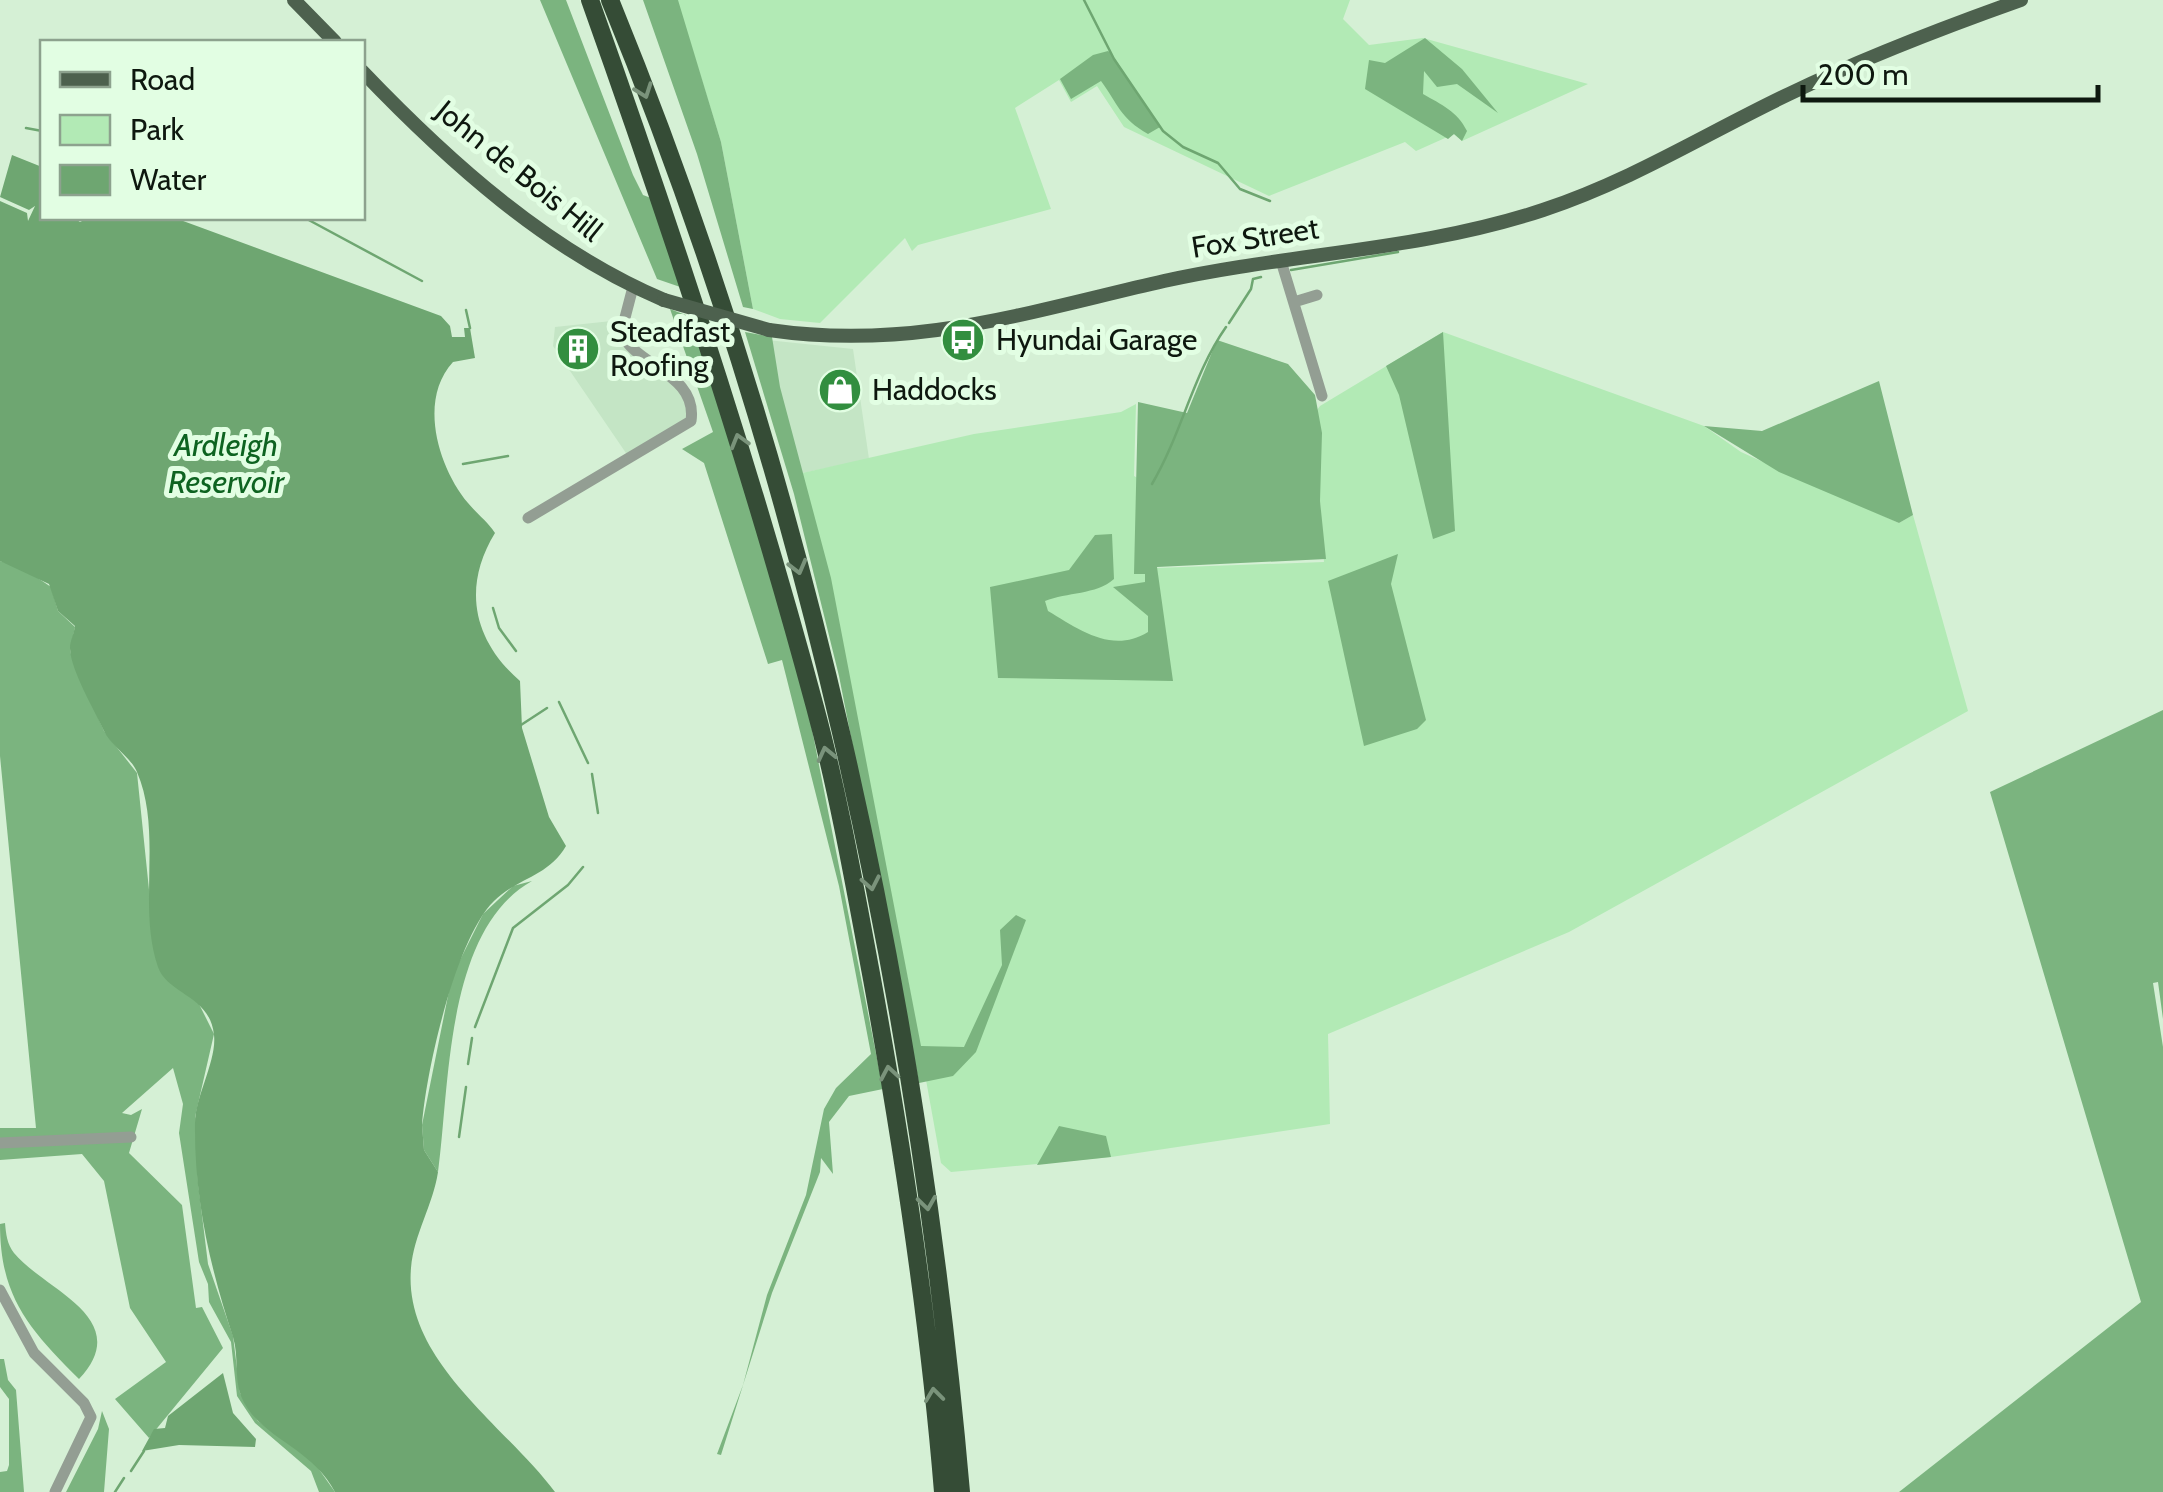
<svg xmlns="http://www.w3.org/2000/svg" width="2163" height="1492" font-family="Cabin,sans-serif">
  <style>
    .built { fill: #c4e5c5 }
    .green { fill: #b2eab5 }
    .forest { fill: #7bb47f }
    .water { fill: #6ea671 }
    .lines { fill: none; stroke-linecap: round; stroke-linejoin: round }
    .stream { stroke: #6ea671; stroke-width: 2.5 }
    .minor { stroke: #939e93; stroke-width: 11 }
    .major { stroke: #4d614e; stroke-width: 14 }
    .highway { stroke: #354c36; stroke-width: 18 }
    .major-bridge { stroke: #4d614e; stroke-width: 14 }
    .oneway { stroke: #7a937b }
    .labels { text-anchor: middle; stroke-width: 10; stroke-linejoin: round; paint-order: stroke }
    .street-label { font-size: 30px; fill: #0e180f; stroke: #e2fee3 }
    .poi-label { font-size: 30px; fill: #0e180f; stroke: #e2fee3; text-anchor: start }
    .water-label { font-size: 32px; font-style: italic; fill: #0d6320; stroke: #e2fee3 }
  </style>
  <rect width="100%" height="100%" fill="#d5f0d5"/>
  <!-- built -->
  <path class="built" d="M621,320V333L678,382L692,415L628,456L553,346L555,327Z
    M767,340L853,349L869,459L798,474Z"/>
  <!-- green -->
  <path class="green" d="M677,0H1350L1343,19L1369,45L1423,38L1588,84L1462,141L1454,134L1416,151L1405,142L1269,196L1124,127L1097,86L1071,102L1059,80L1015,108L1051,209L918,245L912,251L905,238L820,323L780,319L753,309L721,142Z
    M1443,332L1704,426L1741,452L1899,523L1913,515L1968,711L1569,932L1328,1034L1330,1124L1111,1157L951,1172L941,1163L908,980L798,474L974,434L1121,412L1136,404L1134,476L1153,486L1155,568L1324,562L1314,414L1320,406Z"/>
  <!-- forest -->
  <path class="forest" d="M540,0H566L633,175L643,195L651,198L686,289L657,279Z
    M643,0H678L721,142L753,309L743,307L697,154Z
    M1425,38L1462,69L1498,113L1457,84L1437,87L1424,71L1423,94C1442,105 1457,111 1467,131L1462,141L1454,134L1448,139L1365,89L1369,60L1385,63Z
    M1108,51L1111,53L1160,127L1148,134C1120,118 1118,104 1101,81L1071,99L1060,79L1093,55Z
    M670,309L704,322L803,684L883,1089L849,1096L829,1122L833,1174L821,1158L820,1172L772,1293L721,1455L717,1454L743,1385L767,1295L806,1195L824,1109L836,1088L871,1054L839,886L782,660L768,664L704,463L682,449L713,432Z
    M745,332L772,337L780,387L831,578L921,1046L964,1047L1002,965L1000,930L1016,915L1026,920L976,1052L953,1076L919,1083L839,676L794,494Z
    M1443,332L1455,531L1433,539L1399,395L1386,366Z
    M1217,340L1288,364L1315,395L1322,433L1320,501L1326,559L1157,567L1173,681L998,678L990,587L1069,570L1095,535L1112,534L1114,579C1096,595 1067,592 1045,601L1048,611C1080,630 1112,654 1148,632V616L1113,587L1145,582V574H1134L1138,402L1187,413Z
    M1879,381L1913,515L1899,523L1779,472L1704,426L1762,431Z
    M1398,554L1391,584L1426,720L1417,729L1364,746L1328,581Z
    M0,561L23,568L51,587L58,611L75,627L70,651L75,666L104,731L137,773L155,948L198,1002L214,1034L195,1117L198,1183L208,1264L233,1336L240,1393L258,1421L311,1458L335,1492H319L311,1471L255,1423L237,1396L231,1342L209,1302L208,1284L199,1262L179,1133L183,1104L173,1068L122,1113L131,1115L142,1109L129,1153L182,1205L196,1308L202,1307L223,1348L149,1438L115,1399L166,1362L130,1308L104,1181L82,1154L0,1160V1128H36L0,756Z
    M2163,710V1019L2158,982L2153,983L2163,1047V1492H1899L2141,1302L1990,792Z
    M532,881C445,930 450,1085 438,1172L424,1150L422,1125L452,976L483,914L513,886Z
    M1059,1126L1106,1136L1111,1157L1037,1165Z
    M5,1223C6,1234 7,1244 14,1253C44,1290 136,1318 79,1379C29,1329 0,1297 0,1224Z
    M0,1359H4L8,1380L16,1390L24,1492H0V1472L7,1471L9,1465V1399L0,1387Z
    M102,1411L109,1429L104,1492H66L98,1429Z"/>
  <!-- water -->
  <path class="water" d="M12,155L42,167V218H74L80,222L88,218H175L441,316L450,326L452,337H465L464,328H470L475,358L453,362C418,400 438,467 468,503C477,514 487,521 495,533C462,587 473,640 520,681L522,728L549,817L566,846C548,877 517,878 494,901C456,938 426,1070 422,1125L424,1150L438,1172C433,1205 414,1234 411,1268C403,1361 505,1425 555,1492H335C311,1446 258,1438 241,1396C234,1377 239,1356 233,1337C210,1267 194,1198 195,1123C195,1097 217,1060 214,1035C210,995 168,995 158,967C137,906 163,833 137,772C130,756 111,746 104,731C95,711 70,669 70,648C70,641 74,634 75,626L58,611L49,584L0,561V201L27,213L28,221L35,206L29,210L0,197Z
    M223,1373L233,1413L256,1439L255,1447L179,1445L142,1451L154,1429L165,1428L168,1416Z"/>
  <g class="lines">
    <!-- stream -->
    <path class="stream" d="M1084,0L1114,59L1163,131L1183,147L1218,163L1240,189L1270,201
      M26,128L42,131
      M305,218L422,281
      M1291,270L1398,252
      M466,310L470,328
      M1229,323L1251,289L1253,279L1261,277
      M463,464L508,456
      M1152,484C1182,433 1193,374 1226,327
      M493,608L499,628L516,651
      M559,702L588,763
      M521,725L547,708
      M592,774L598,813
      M475,1027L513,928L568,885L583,867
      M468,1064L472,1038
      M459,1137L466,1087
      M131,1471L144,1451
      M115,1492L124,1478"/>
    <!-- minor -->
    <path class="minor" d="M1281,261L1322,396
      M1294,302L1317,295
      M528,518L691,421C698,374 637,367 621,333L633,287
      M0,1143L131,1137
      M0,1290L34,1353L84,1403L91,1417L55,1492"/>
    <!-- major -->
    <path class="major" d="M294,0L335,42
      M362,71C449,162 548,251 664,300
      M769,330C913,351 1027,312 1164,281C1290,253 1420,251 1543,210C1633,180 1705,134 1789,94C1864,58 1942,28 2021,0"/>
    <!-- highway -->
    <path class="highway" d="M590,0C673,233 751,468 815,707C839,796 855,888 872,979C903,1149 929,1320 943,1492
      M610,0C802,469 917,987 961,1492"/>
    <!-- major-bridge -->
    <path class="major-bridge" d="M664,300L769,330"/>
  </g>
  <!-- one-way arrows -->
  <defs><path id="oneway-chevron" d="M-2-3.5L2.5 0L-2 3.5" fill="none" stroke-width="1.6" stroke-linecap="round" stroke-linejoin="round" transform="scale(2.5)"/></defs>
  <g class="oneway">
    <use href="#oneway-chevron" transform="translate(644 91) rotate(70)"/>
    <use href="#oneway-chevron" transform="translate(739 441) rotate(-106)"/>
    <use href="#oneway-chevron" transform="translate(798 567) rotate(75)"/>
    <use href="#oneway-chevron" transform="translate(826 754) rotate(-103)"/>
    <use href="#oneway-chevron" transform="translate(871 883) rotate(79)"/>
    <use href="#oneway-chevron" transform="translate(889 1073) rotate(-100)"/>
    <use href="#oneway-chevron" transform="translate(927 1203) rotate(82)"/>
    <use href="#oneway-chevron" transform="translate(934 1395) rotate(-97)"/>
  </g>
  <!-- icons -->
  <defs>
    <g id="bus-disc" transform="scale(2.25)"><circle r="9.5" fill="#328e3f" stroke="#e2fee3"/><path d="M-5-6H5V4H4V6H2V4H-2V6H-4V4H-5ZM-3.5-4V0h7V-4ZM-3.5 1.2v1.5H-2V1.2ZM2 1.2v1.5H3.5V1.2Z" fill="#fff"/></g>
    <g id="building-disc" transform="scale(2.25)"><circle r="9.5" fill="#328e3f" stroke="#e2fee3"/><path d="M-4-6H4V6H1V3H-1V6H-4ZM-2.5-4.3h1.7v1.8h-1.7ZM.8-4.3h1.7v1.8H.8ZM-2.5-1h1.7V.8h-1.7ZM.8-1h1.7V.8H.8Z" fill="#fff"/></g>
    <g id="shop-disc" transform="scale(2.25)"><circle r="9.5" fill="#328e3f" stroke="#e2fee3"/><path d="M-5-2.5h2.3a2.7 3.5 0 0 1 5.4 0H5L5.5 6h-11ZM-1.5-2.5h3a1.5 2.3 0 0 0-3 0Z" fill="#fff"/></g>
  </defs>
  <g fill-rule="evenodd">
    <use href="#bus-disc" x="963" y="340"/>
    <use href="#building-disc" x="578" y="349"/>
    <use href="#shop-disc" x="840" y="390"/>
  </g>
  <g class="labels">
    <!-- street labels -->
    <g class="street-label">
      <text transform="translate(519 171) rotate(39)" y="10">John de Bois Hill</text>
      <text transform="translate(1255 238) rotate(-9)" y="10">Fox Street</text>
    </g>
    <!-- poi labels -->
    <g class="poi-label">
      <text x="610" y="342">Steadfast<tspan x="610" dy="34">Roofing</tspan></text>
      <text x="996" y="350">Hyundai Garage</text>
      <text x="872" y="400">Haddocks</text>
    </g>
    <!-- water labels -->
    <g class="water-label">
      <text x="226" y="456">Ardleigh<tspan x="226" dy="37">Reservoir</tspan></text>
    </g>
  </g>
  <!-- legend -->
  <rect x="40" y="40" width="325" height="180" fill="#e2fee3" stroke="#8da28e" stroke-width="2.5"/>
  <rect x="60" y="72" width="50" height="15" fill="#4d614e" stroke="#8da28e" stroke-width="2.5"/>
  <text x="130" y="90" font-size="30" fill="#0e180f">Road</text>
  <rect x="60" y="115" width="50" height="30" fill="#b2eab5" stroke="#8da28e" stroke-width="2.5"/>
  <text x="130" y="140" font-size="30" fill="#0e180f">Park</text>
  <rect x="60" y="165" width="50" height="30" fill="#6ea671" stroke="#8da28e" stroke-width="2.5"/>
  <text x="130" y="190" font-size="30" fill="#0e180f">Water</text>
  <!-- scale -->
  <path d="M1803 85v15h295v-15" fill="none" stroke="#0e180f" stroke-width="5"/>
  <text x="1818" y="85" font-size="30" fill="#0e180f" stroke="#e2fee3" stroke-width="8" paint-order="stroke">200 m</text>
</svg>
